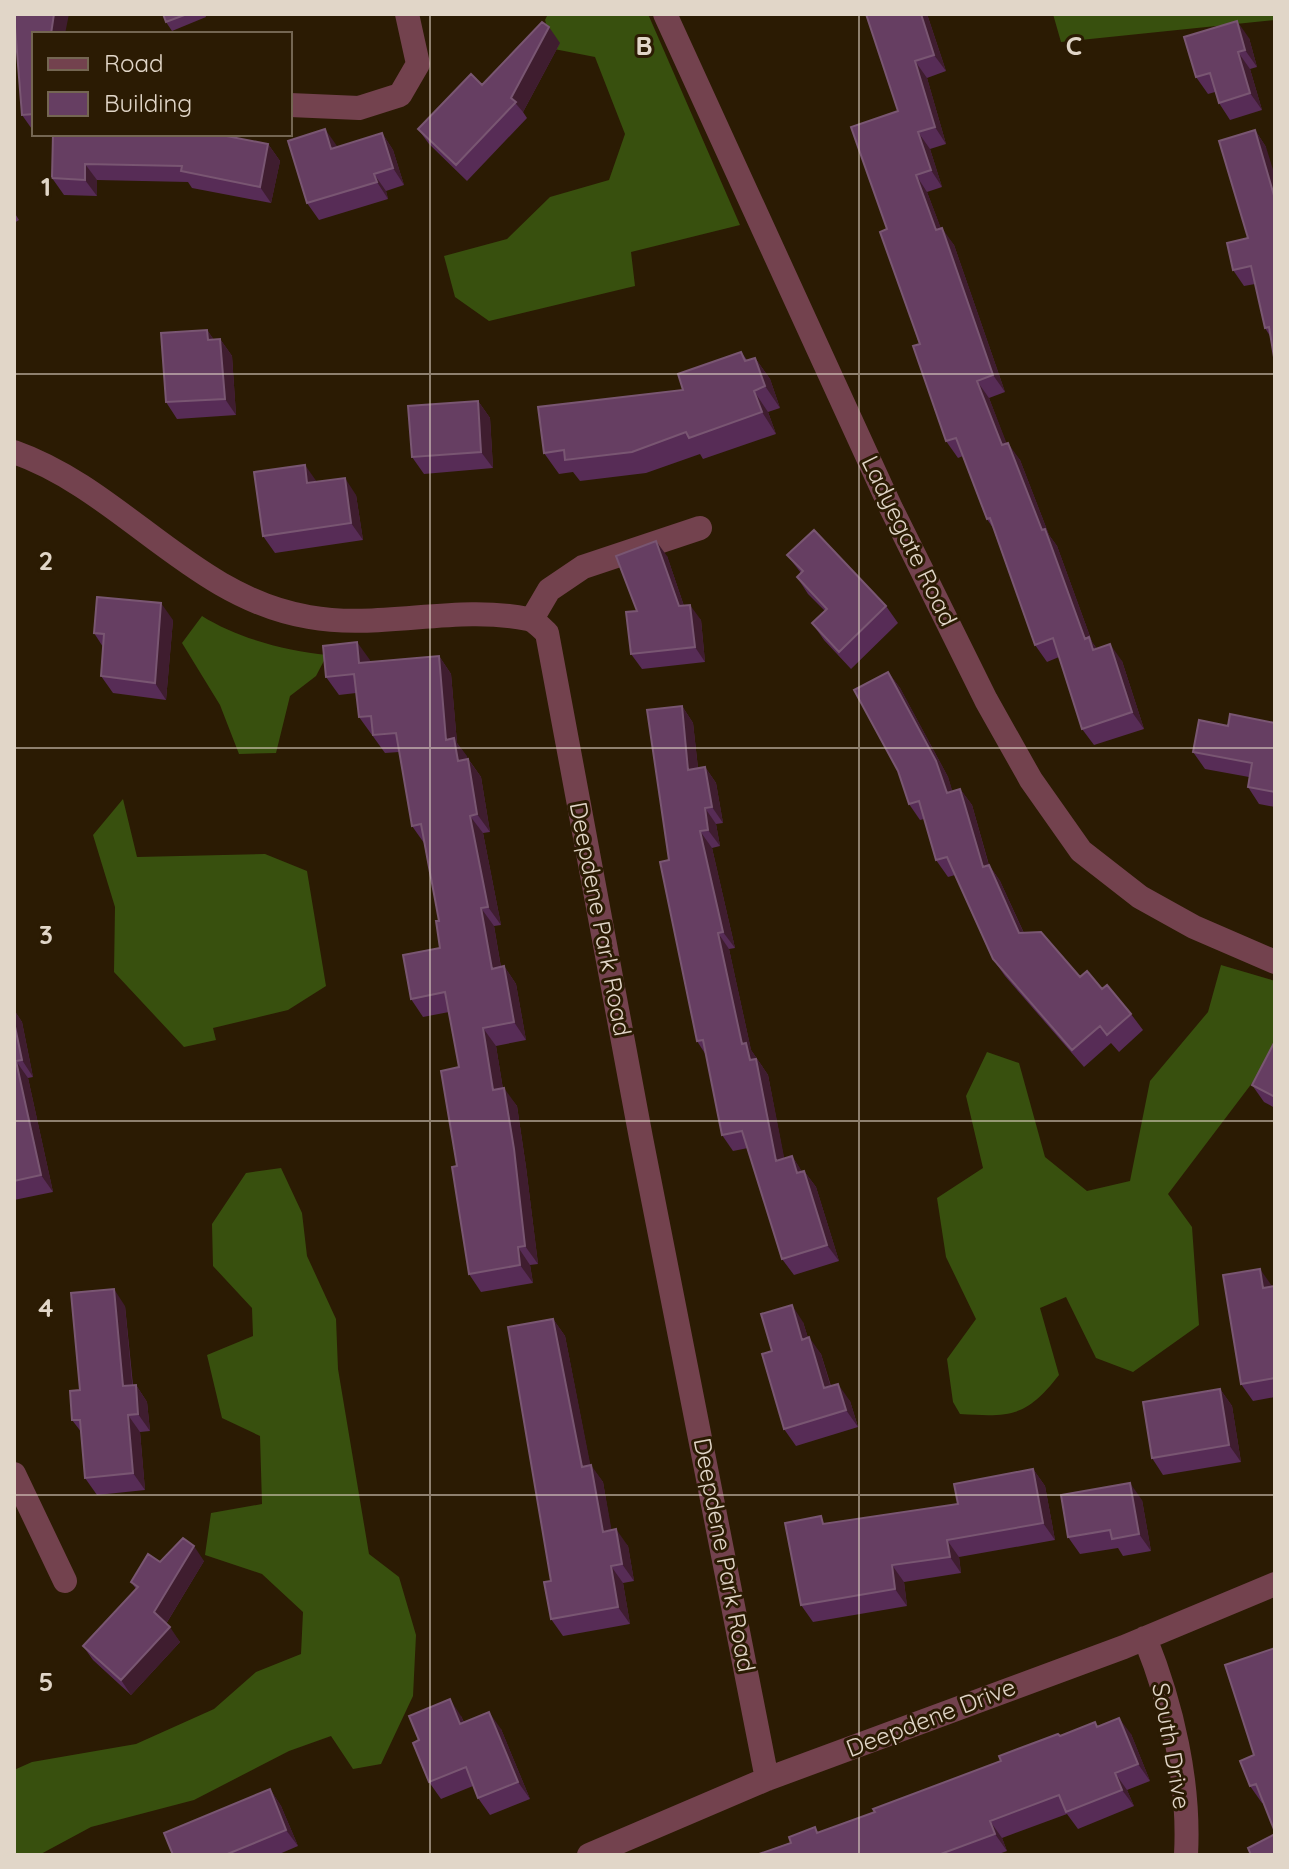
<svg xmlns="http://www.w3.org/2000/svg" width="1289" height="1869" font-family="Quicksand,sans-serif">
  <style>
    .forest { fill: #38500e }
    .lines { fill: none; stroke-linecap: round; stroke-linejoin: round }
    .minor { stroke: #73424e; stroke-width: 24 }
    .wall { fill: #572c56 }
    .shaded-wall { fill: #3f1d2f }
    .building { fill: #663e62; stroke: #795672; stroke-width: 2 }
    .grid { fill: none; stroke: #e1d6c8; stroke-width: 2; stroke-opacity: 0.55 }
    .labels { text-anchor: middle; stroke-width: 6; stroke-linejoin: round; paint-order: stroke }
    .street-label { font-size: 24px; fill: #e1d6c8; stroke: #2b1b03 }
    .grid-label { font-size: 26px; text-anchor: middle; font-weight: bold; fill: #e1d6c8; stroke: #2b1b03; stroke-width: 6; stroke-linejoin: round; paint-order: stroke }
  </style>
  <rect width="100%" height="100%" fill="#2b1b03"/>
  <!-- forest -->
  <path class="forest" d="M548,14H648L740,225L631,252L635,286L489,321L455,297L444,256L507,239L550,197L609,180L625,134L595,57L554,49L545,20Z
    M1053,14H1275V20L1061,42Z
    M202,616C237,638 286,651 327,655L316,676L290,696L276,753L239,754L220,705L182,643Z
    M123,799L137,857L265,854L307,871L326,986L288,1010L213,1028L216,1040L184,1047L114,972L115,907L93,835Z
    M1221,965L1275,981V1048L1271,1058L1168,1194L1192,1227L1199,1325L1133,1372L1096,1358L1066,1297L1040,1308L1059,1375C1026,1417 1012,1417 960,1414L953,1402L947,1359L976,1319L946,1257L937,1198L983,1168L966,1096L987,1052L1019,1063L1045,1157L1087,1191L1130,1181L1150,1081L1208,1012Z
    M281,1168L302,1213L307,1256L336,1319L338,1369L369,1554L399,1577L416,1635L413,1696L381,1764L353,1769L331,1736L289,1751L194,1800L91,1827L39,1855H14V1770L32,1762L136,1744L214,1709L256,1672L301,1654L303,1612L262,1574L205,1555L211,1513L262,1504L260,1436L222,1418L207,1355L253,1336L252,1308L213,1266L212,1224L246,1173Z"/>
  <g class="lines">
    <!-- minor -->
    <path class="minor" d="M665,14L890,506L986,700L1031,780L1081,851L1140,897L1194,927L1275,962
      M290,105L359,108L400,95L418,64L407,14
      M14,452C122,490 193,598 309,617C381,630 456,604 528,619C535,620 541,628 547,633L641,1138L767,1779
      M532,619L549,590L583,567L700,528
      M14,1474L65,1581
      M1145,1638C1172,1705 1190,1782 1186,1855
      M589,1855L767,1779L1124,1647L1275,1584"/>
  </g>
  <!-- wall -->
  <path class="wall" d="M14,14L34,34V132L22,115L16,38H14Z
    M163,14H205L206,17L172,31L166,22Z
    M866,14H927L946,71L927,78L946,144L930,149L942,187L927,192L941,229L954,245L1005,392L989,398L1006,443L1020,460L1049,535L1057,546L1092,642L1097,649L1122,661L1144,729L1094,745L1082,729L1059,657L1047,662L1035,645L993,528L987,519L963,456L958,458L946,441L887,229L898,111Z
    M1249,38L1257,67L1250,69L1262,110L1230,120L1219,103L1215,92L1208,94L1196,77Z
    M560,43L523,112L527,118L467,181L429,144L418,129L482,85Z
    M1255,130L1266,147L1270,336L1265,328L1255,284L1244,286L1233,270L1248,238Z
    M382,133L393,150L404,185L386,191L388,199L319,220L307,203L337,147Z
    M53,134L235,138L268,144L280,161L271,203L192,188L188,182L97,180V196L64,195L52,178Z
    M14,212L19,220L14,223Z
    M207,330L214,340L220,339L232,356L236,415L177,419L166,402Z
    M741,352L747,360L755,358L770,379L780,408L768,412L776,434L703,459L700,454L646,473L580,481L573,472L559,474L544,453L683,390Z
    M478,401L490,418L493,468L424,474L412,457Z
    M317,482L356,495L363,540L275,553L263,536Z
    M787,555L886,606L898,623L851,669L824,640L812,623L825,611L808,594L797,577L801,573Z
    M667,556L684,606L701,620L705,662L642,669L631,654L637,611Z
    M173,620L166,700L113,693L101,676L103,647L94,633Z
    M439,656L451,674L457,743L481,777L490,832L483,833L501,925L494,926L501,967L504,966L516,984L526,1040L496,1046L503,1089L517,1106L526,1167L538,1264L530,1265L533,1283L481,1292L469,1274L457,1166L459,1067L449,1012L423,1017L411,999L440,948L439,921L424,843L412,826L399,752L385,753L359,717L356,693L339,695L326,677L370,660V662Z
    M888,672L900,688L948,777L952,791L960,789L972,805L989,865L1000,881L1024,933L1080,977L1102,989L1131,1014L1143,1030L1119,1052L1111,1043L1084,1067L1005,976L993,959L955,875L948,877L936,860L924,819L920,820L909,804Z
    M682,706L693,723L698,768L705,767L716,783L723,823L716,824L720,846L712,848L735,948L729,949L751,1050L768,1075L784,1159L792,1156L802,1172L804,1171L816,1187L839,1261L794,1275L782,1259L748,1148L733,1151L722,1135L706,1055L697,1041L669,860Z
    M1275,723V807L1259,804L1248,787L1249,777L1205,769L1193,752L1228,726Z
    M14,1010L22,1022L33,1077L28,1078L53,1192L14,1200Z
    M1275,1041V1108L1264,1102L1252,1085Z
    M1275,1286V1397L1253,1401L1241,1384L1272,1287Z
    M125,1306L133,1385H136L147,1402L150,1431L140,1432L145,1490L97,1495L85,1478L82,1433L72,1420L80,1390Z
    M553,1319L565,1336L590,1465L603,1482L611,1530L628,1546L634,1581L623,1583L630,1624L563,1636L551,1619Z
    M803,1322L808,1338L821,1354L831,1386L850,1401L858,1427L796,1446L784,1429L772,1351Z
    M1220,1389L1232,1406L1241,1462L1163,1475L1152,1458Z
    M1033,1469L1045,1486L1055,1540L959,1557L961,1573L904,1582L907,1606L813,1622L801,1605L826,1524L958,1504Z
    M1142,1500L1151,1551L1123,1556L1118,1548L1080,1554L1068,1537Z
    M204,1561L166,1624L180,1642L131,1695L93,1660L83,1646L136,1589L131,1582L160,1562Z
    M1275,1648L1263,1803H1262L1250,1786L1254,1755Z
    M461,1716L464,1722L501,1729L530,1799L490,1815L478,1798L473,1786L441,1799L429,1782L419,1740Z
    M1095,1722L1097,1727L1131,1734L1150,1781L1127,1790L1134,1806L1078,1829L1067,1814L1002,1838L1007,1851L996,1855H756L875,1812Z
    M270,1789L281,1806L298,1846L277,1855H173Z"/>
  <!-- shaded-wall -->
  <path class="shaded-wall" d="M54,14H69L65,34H51Z
    M921,14H927L946,71L934,55Z
    M1237,21L1249,38L1257,67L1245,50Z
    M549,27L560,43L523,112L511,98Z
    M1238,52L1250,69L1262,110L1250,93Z
    M915,61L927,78L946,144L935,127Z
    M325,129L337,146L343,166L331,149Z
    M1255,130L1266,147L1275,176V199Z
    M918,132L930,149L942,187L931,170Z
    M382,133L393,150L404,185L393,168Z
    M221,134H236L232,152Z
    M268,144L280,161L271,203L260,187Z
    M85,164L97,180V196L85,180Z
    M374,174L386,191L388,199L377,182Z
    M916,175L927,192L948,247L936,230Z
    M942,228L954,245L1005,392L993,375Z
    M207,330L219,347L208,340Z
    M220,339L232,356L236,415L225,399Z
    M755,358L770,379L780,408L765,386Z
    M977,381L989,398L1014,462L1002,445Z
    M754,391L768,412L776,434L762,412Z
    M478,401L490,418L493,468L481,452Z
    M1008,443L1020,460L1049,535L1057,546L1092,642L1101,654L1104,667L1085,639Z
    M305,465L317,482L307,483Z
    M345,478L356,495L363,540L351,523Z
    M656,541L667,556L689,621L679,606Z
    M161,603L173,620L166,700L155,683Z
    M690,605L701,620L705,662L695,647Z
    M357,642L370,660L372,681L359,663Z
    M1110,644L1122,661L1144,729L1132,712Z
    M439,656L451,674L457,743L467,756L471,779L458,761L446,740Z
    M888,672L900,688L948,777L958,809L947,793Z
    M682,706L693,723L700,786L688,770Z
    M468,759L481,777L490,832L477,814Z
    M705,767L716,783L723,823L712,807Z
    M960,789L972,805L994,884L983,867Z
    M705,808L716,824L720,846L708,830Z
    M470,816L483,833L501,925L488,907Z
    M700,831L712,848L735,948L723,932Z
    M989,865L1000,881L1031,949L1019,933Z
    M481,908L494,926L504,986L492,969Z
    M718,933L729,949L751,1050L768,1075L788,1177L776,1161L750,1060L742,1044Z
    M504,966L516,984L526,1040L514,1022Z
    M14,1010L22,1022L33,1077L22,1060L14,1022Z
    M483,1028L496,1046L506,1108L493,1090Z
    M16,1061L28,1078L53,1192L41,1175Z
    M504,1088L517,1106L526,1167L538,1264L525,1246Z
    M792,1156L803,1173H797Z
    M804,1171L816,1187L839,1261L827,1245Z
    M518,1247L530,1265L533,1283L520,1265Z
    M1260,1269L1272,1286L1275,1305L1263,1288Z
    M114,1289L125,1306L134,1403L123,1386Z
    M792,1305L803,1322L814,1357L802,1340Z
    M553,1319L565,1336L594,1483L582,1467Z
    M809,1337L821,1354L836,1405L824,1388Z
    M838,1384L850,1401L858,1427L846,1410Z
    M136,1385L147,1402L150,1431L138,1414Z
    M1220,1389L1232,1406L1241,1462L1229,1445Z
    M128,1415L140,1432L145,1490L133,1473Z
    M591,1465L603,1482L615,1549L603,1532Z
    M1033,1469L1045,1486L1055,1540L1043,1523Z
    M1130,1483L1142,1500L1151,1551L1139,1534Z
    M616,1529L628,1546L634,1581L622,1564Z
    M947,1540L959,1557L961,1573L950,1557Z
    M194,1546L204,1561L164,1627L154,1612Z
    M892,1565L904,1582L907,1606L895,1589Z
    M611,1566L623,1583L630,1624L618,1607Z
    M170,1627L180,1642L131,1695L121,1680Z
    M450,1699L461,1716L472,1741L460,1724Z
    M489,1712L501,1729L530,1799L518,1782Z
    M1119,1718L1131,1734L1150,1781L1138,1764Z
    M1115,1773L1127,1790L1134,1806L1122,1790Z
    M270,1789L281,1806L298,1846L286,1830Z
    M990,1821L1002,1838L1007,1851L995,1834Z"/>
  <!-- building -->
  <path class="building" d="M14,14H54L51,34H34V114L22,115Z
    M163,14H187L166,22Z
    M866,14H921L934,55L915,61L935,127L918,132L931,170L916,175L936,230L942,228L993,375L977,381L1002,445L1008,443L1042,530L1045,529L1085,639L1089,637L1093,650L1110,644L1132,712L1082,729L1053,638L1035,645L990,518L987,519L956,438L946,441L913,346L920,344L880,232L887,229L851,127L898,111Z
    M1237,21L1245,50L1238,52L1250,93L1219,103L1210,73L1196,77L1184,37Z
    M542,22L549,27L511,98L516,102L456,165L418,129L471,74L482,85Z
    M325,129L331,149L382,133L393,168L374,174L377,182L307,203L288,141Z
    M1255,130L1275,199V363L1269,327L1265,328L1251,266L1233,270L1227,243L1248,238L1219,141Z
    M53,134H221V135L268,144L260,187L181,171L182,166L85,164V180L52,178Z
    M207,330L208,340L220,339L225,399L166,402L161,333Z
    M741,352L745,361L755,358L765,386L754,391L762,412L689,438L686,432L632,452L565,460L564,450L544,453L538,407L683,390L678,374Z
    M478,401L481,452L412,457L408,406Z
    M305,465L307,483L345,478L351,523L263,536L254,472Z
    M814,530L886,606L839,652L812,623L827,609L797,577L803,571L787,555Z
    M656,541L679,606L690,605L695,647L631,654L626,612L637,611L616,556Z
    M97,597L161,603L155,683L101,676L104,634L94,633Z
    M357,642L359,663L439,656L446,740L454,738L458,761L468,759L477,814L470,816L488,907L481,908L492,969L504,966L514,1022L483,1028L493,1090L504,1088L514,1149L525,1246L518,1247L520,1265L469,1274L452,1167L457,1166L441,1071L459,1067L445,992L411,999L403,955L440,948L436,921H439L421,824L412,826L396,733L373,735L371,716L359,717L354,674L326,677L323,646Z
    M888,672L936,761L947,793L960,789L983,867L989,865L1019,933L1041,932L1080,977L1087,971L1102,989L1107,985L1131,1014L1107,1035L1100,1026L1072,1050L993,959L947,857L936,860L919,801L909,804L898,771L854,690Z
    M682,706L688,770L705,767L712,807L705,808L708,830L700,831L723,932L718,933L742,1044L746,1043L750,1060L756,1059L776,1161L792,1156L797,1173L804,1171L827,1245L782,1259L742,1131L722,1135L703,1040L697,1041L660,862L669,860L647,710Z
    M1230,714L1275,723V792L1248,787L1252,763L1193,752L1199,720L1228,726Z
    M14,1022L22,1060L16,1061L41,1175L14,1181Z
    M1275,1041V1097L1252,1085Z
    M1260,1269L1263,1288L1275,1286V1378L1241,1384L1223,1275Z
    M114,1289L123,1386L136,1385L138,1414L128,1415L133,1473L85,1478L80,1420H72L70,1391L80,1390L71,1293Z
    M792,1305L802,1340L809,1337L824,1388L838,1384L846,1410L784,1429L762,1354L772,1351L761,1314Z
    M553,1319L582,1467L591,1465L603,1532L616,1529L622,1564L611,1566L618,1607L551,1619L544,1582L551,1581L508,1327Z
    M1220,1389L1229,1445L1152,1458L1143,1402Z
    M1033,1469L1043,1523L947,1540L950,1557L892,1565L895,1589L801,1605L785,1523L821,1516L823,1524L958,1504L954,1484Z
    M1130,1483L1139,1534L1112,1539L1110,1530L1068,1537L1061,1495Z
    M183,1538L194,1546L154,1612L170,1627L121,1680L83,1646L138,1587L131,1582L148,1554L160,1562Z
    M1275,1648V1832L1256,1784L1250,1786L1240,1761L1254,1755L1225,1665Z
    M450,1699L460,1724L489,1712L518,1782L478,1798L466,1767L429,1782L413,1743L419,1740L409,1716Z
    M1119,1718L1138,1764L1115,1773L1122,1790L1066,1812L1059,1795L990,1821L995,1834L938,1855H756L791,1843L789,1837L815,1827L817,1833L875,1812L873,1809L1001,1761L999,1756L1058,1734L1060,1736L1095,1722L1097,1727Z
    M270,1789L286,1830L225,1855H173L164,1833Z
    M1275,1834V1855H1251L1248,1848Z"/>
  <!-- grid -->
  <path class="grid" d="M430,14V1855M859,14V1855M14,374H1275M14,748H1275M14,1121H1275M14,1495H1275"/>
  <g class="labels">
    <!-- street labels -->
    <g class="street-label">
      <text transform="translate(909 541) rotate(64)" y="8">Ladyegate Road</text>
      <text transform="translate(600 919) rotate(79)" y="8">Deepdene Park Road</text>
      <text transform="translate(724 1555) rotate(79)" y="8">Deepdene Park Road</text>
      <text transform="translate(931 1718) rotate(-21)" y="8">Deepdene Drive</text>
      <text transform="translate(1171 1746) rotate(80)" y="8">South Drive</text>
    </g>
  </g>
  <g class="grid-label">
    <text x="644" y="55">B</text>
    <text x="1074" y="55">C</text>
    <text x="46" y="196">1</text>
    <text x="46" y="570">2</text>
    <text x="46" y="944">3</text>
    <text x="46" y="1317">4</text>
    <text x="46" y="1691">5</text>
  </g>
  <!-- border -->
  <rect width="1289" height="1869" fill="none" stroke="#e1d6c8" stroke-width="32"/>
  <!-- legend -->
  <rect x="32" y="32" width="260" height="104" fill="#2b1b03" stroke="#746652" stroke-width="2"/>
  <rect x="48" y="58" width="40" height="12" fill="#73424e" stroke="#746652" stroke-width="2"/>
  <text x="104" y="72" font-size="24" fill="#e1d6c8">Road</text>
  <rect x="48" y="92" width="40" height="24" fill="#663e62" stroke="#746652" stroke-width="2"/>
  <text x="104" y="112" font-size="24" fill="#e1d6c8">Building</text>
</svg>
